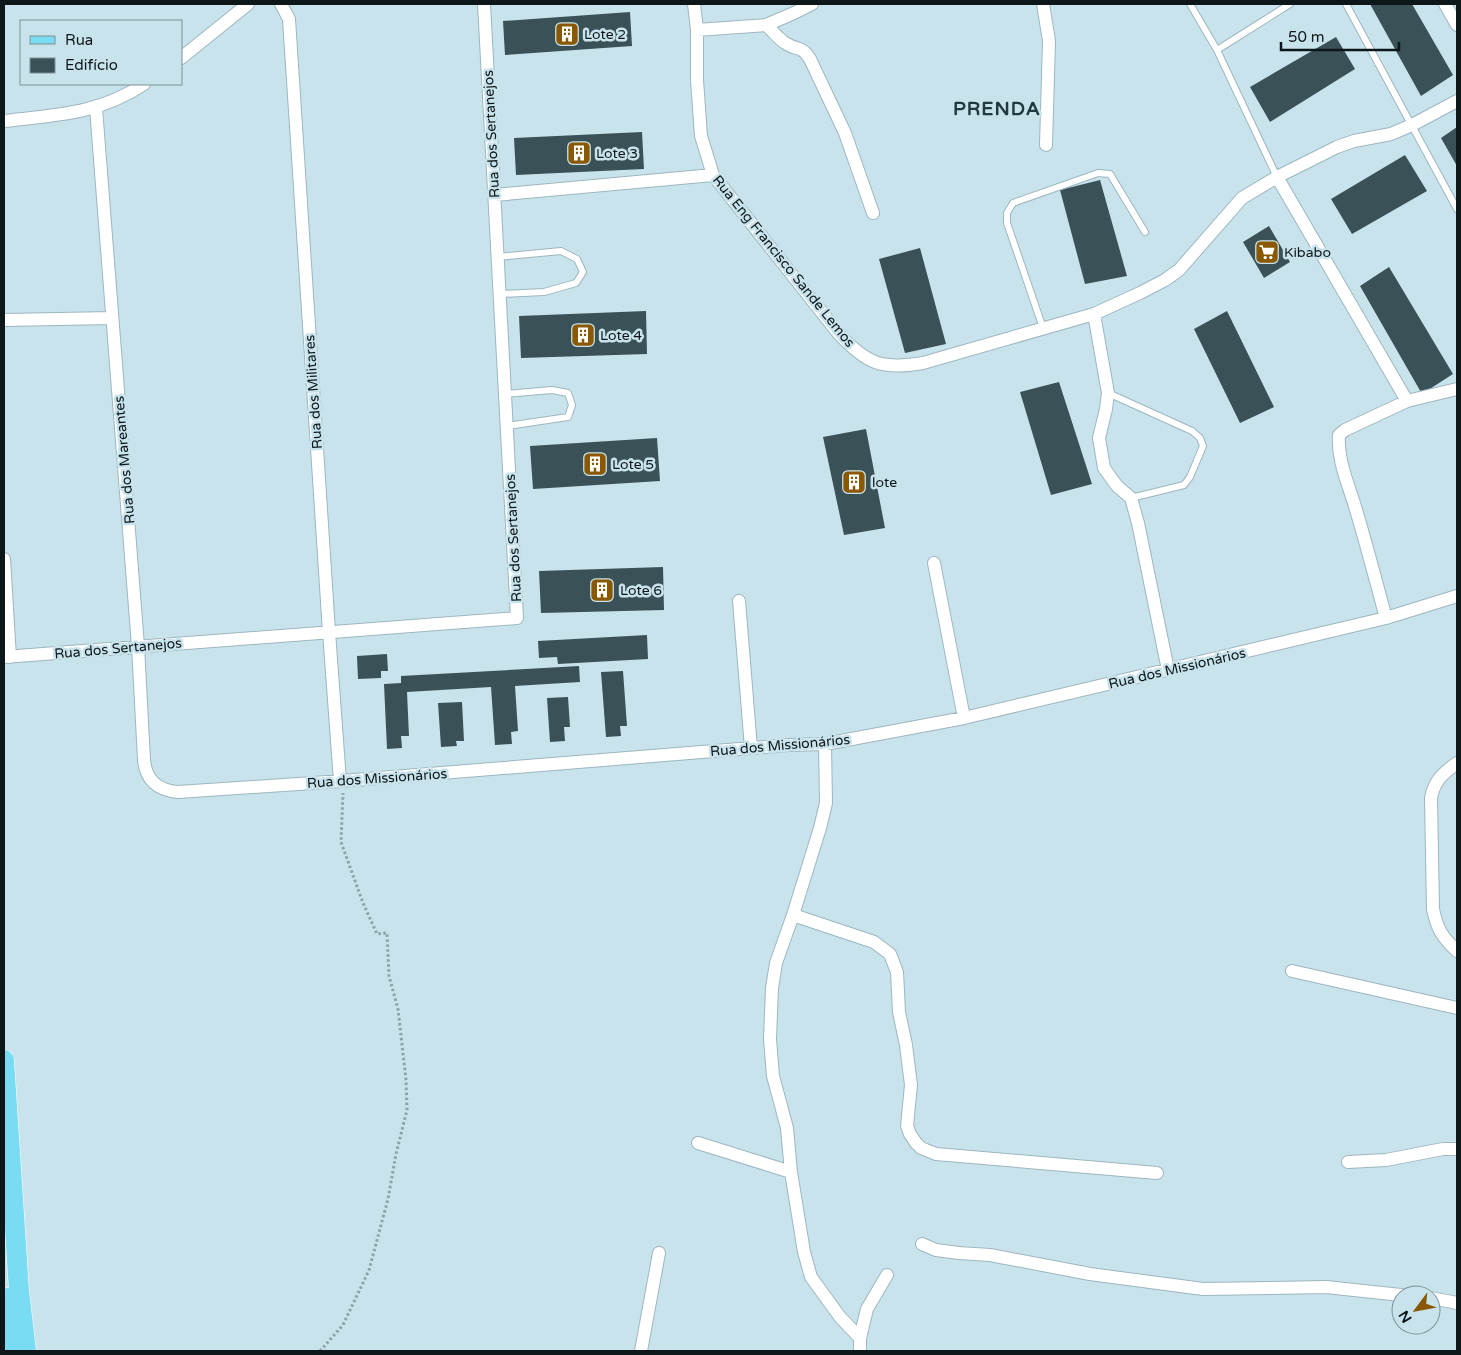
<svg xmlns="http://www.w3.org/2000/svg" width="1461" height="1355" font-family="'Varela Round',sans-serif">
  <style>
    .building { fill: #3a5158 }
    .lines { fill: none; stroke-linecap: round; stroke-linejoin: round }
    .service-casing { stroke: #9db6bf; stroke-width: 8 }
    .minor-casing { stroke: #9db6bf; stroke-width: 14 }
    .primary-casing { stroke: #fff; stroke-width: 21 }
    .path { stroke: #8da2a9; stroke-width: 3; stroke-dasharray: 2.5 2.5; stroke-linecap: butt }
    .service { stroke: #fff; stroke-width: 6 }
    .minor { stroke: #fff; stroke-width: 12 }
    .primary { stroke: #7adcf3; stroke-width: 20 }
    .labels { text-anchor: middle; stroke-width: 5; stroke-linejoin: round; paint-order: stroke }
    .poi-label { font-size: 14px; fill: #0d171a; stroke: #c9e3ec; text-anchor: start }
    .street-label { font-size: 14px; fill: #0d171a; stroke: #c9e3ec }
    .district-label { font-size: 19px; font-weight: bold; letter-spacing: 1px; fill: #22393f; stroke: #c9e3ec }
  </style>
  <rect width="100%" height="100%" fill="#c9e3ec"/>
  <!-- building -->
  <path class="building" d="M1370,4H1412L1453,75L1421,96Z
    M630,12L632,46L505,55L503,21Z
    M1336,37L1355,69L1270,122L1250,87Z
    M1457,127V166L1441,138Z
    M642,132L644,169L516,175L514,138Z
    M1405,155L1427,191L1352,234L1331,199Z
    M1100,180L1127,276L1085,284L1060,190Z
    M1269,226L1290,262L1264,278L1243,242Z
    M920,248L946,344L905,353L879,259Z
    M1389,267L1453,374L1422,394L1360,286Z
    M646,311L647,354L521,358L519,316Z
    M1227,311L1274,407L1240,423L1194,329Z
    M1059,382L1092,484L1051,495L1020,392Z
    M866,429L885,528L844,535L823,437Z
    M657,438L660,481L533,489L530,446Z
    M663,567L664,610L541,613L539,571Z
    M647,635L648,659L558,664L557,657L539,658L538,641Z
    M387,654L388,671H381V678L358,679L357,656Z
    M579,666L580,682L515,686L518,731L511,732L512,744L495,745L491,687L407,692L409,736H401L402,748L387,749L384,684L401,683V676Z
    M623,671L627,726H620L621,736L606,737L601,672Z
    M568,697L570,727H564L565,741L550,742L547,698Z
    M462,702L464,741H456L457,746L441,747L438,703Z"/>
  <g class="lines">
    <!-- service casing -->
    <g class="service-casing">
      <path id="service" d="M1190,4L1217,50L1277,177
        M1346,4L1457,209
        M1217,50L1290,4
        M498,257L561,251L577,259L583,272L576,283L544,292L500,294
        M1043,328L1007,223V213L1013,203L1098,173L1110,174L1145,232
        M1108,393L1192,431L1200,438L1203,446L1190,477L1184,485L1131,498
        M505,394L552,390L568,393L572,405L568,417L507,426"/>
    </g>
    <!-- minor casing -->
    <g class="minor-casing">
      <path id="minor" d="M281,4L289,19L329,632L340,781
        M694,4L697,30V80L701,136L713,175L839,334C867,364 882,370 923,363L1094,314L1140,293L1165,280L1179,270L1242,198L1277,177L1337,147L1354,141L1391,134L1412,125L1457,101
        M1043,4L1049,41L1046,145
        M1445,4L1457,25
        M766,25C773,31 779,40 787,44C798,51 801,45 810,59L845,133L873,213
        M697,30L766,25L794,13L812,4
        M181,58L248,4
        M96,108L138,646L144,760C146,781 158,790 178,792L342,781L789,745L825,744L964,718L1386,618L1457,596
        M4,121C56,115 99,114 144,84
        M1277,177L1407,401
        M495,195L713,175
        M1094,314L1108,393L1106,409L1099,438L1104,468L1117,486L1131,498L1138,523L1168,670
        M4,320L112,318
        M4,559L10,657
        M934,563L964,718
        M739,601L751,748
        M1386,618C1376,582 1367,546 1356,510C1349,485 1337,461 1339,435L1345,430L1407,401L1457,389
        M4,657L517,618L484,4
        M825,744L826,803L820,828L793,915L776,963L772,988L770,1039L773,1076L787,1128L791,1172L804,1252L811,1277L840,1317L860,1338V1351
        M1457,763C1443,773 1434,781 1431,798L1433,909C1437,929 1442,937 1457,951
        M793,915L874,942L890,954L897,972L899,1012L906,1045L911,1085L907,1126L910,1134L916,1143L921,1148L936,1154L1157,1173
        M1292,971L1457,1008
        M698,1143L791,1172
        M1348,1162L1386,1160L1443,1149H1457
        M922,1244L936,1250L959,1253L990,1255L1090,1274L1203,1289L1326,1287L1401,1295
        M1431,1298L1457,1303
        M860,1338L867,1309L887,1275
        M641,1351L659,1253"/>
    </g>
    <!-- primary casing -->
    <g class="primary-casing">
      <path id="primary" d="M4,1060L19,1291L26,1351
        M7,1298L10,1351"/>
    </g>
    <!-- path -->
    <path class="path" d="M320,1351L343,1325L369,1270L388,1199L396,1154L407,1110L406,1080L398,1009L389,976L387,933L377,934L363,903L341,842L343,793"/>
    <!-- service -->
    <use href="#service" class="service"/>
    <!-- minor -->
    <use href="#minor" class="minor"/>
    <!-- primary -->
    <use href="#primary" class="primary"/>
  </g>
  <!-- icons -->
  <defs>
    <g id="building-square" transform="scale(1.25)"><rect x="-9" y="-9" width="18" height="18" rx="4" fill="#8b5802" stroke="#c9e3ec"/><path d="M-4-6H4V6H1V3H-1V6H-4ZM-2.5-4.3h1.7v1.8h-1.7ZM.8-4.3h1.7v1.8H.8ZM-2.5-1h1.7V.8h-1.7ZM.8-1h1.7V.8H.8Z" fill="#fff"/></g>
    <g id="supermarket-square" transform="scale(1.25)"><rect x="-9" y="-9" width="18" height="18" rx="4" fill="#8b5802" stroke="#c9e3ec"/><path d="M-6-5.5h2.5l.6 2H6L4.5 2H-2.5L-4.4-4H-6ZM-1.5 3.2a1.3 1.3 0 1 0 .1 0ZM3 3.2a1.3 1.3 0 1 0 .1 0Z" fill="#fff"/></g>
  </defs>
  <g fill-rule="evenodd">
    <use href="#building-square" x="567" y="34"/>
    <use href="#building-square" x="579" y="153"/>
    <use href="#supermarket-square" x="1267" y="252"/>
    <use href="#building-square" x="583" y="335"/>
    <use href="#building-square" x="595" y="464"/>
    <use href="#building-square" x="854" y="482"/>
    <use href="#building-square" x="602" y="590"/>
  </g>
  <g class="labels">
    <!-- poi labels -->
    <g class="poi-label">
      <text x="584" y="39">Lote 2</text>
      <text x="596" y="158">Lote 3</text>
      <text x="1284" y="257">Kibabo</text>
      <text x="600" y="340">Lote 4</text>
      <text x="612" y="469">Lote 5</text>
      <text x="872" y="487">lote</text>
      <text x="620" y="595">Lote 6</text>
    </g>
    <!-- street labels -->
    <g class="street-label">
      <text transform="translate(491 134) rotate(-93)" y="5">Rua dos Sertanejos</text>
      <text transform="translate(784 261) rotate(51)" y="5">Rua Eng Francisco Sande Lemos</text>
      <text transform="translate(313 392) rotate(-94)" y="5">Rua dos Militares</text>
      <text transform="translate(124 460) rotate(-95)" y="5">Rua dos Mareantes</text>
      <text transform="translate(513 538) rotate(-93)" y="5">Rua dos Sertanejos</text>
      <text transform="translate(118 648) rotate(-5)" y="5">Rua dos Sertanejos</text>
      <text transform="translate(1177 668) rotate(-13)" y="5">Rua dos Missionários</text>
      <text transform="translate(780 745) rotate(-5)" y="5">Rua dos Missionários</text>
      <text transform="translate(377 778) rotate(-4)" y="5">Rua dos Missionários</text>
    </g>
    <!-- district labels -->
    <g class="district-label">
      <text x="997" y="115">PRENDA</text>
    </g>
  </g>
  <!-- border -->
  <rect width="1461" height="1355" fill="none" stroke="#0d171a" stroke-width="10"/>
  <!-- legend -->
  <rect x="20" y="20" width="162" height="65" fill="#c9e3ec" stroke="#7e9198"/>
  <rect x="30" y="36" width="25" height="8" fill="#7adcf3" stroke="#7e9198"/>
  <text x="65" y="45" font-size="15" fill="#0d171a">Rua</text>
  <rect x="30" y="58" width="25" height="15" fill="#3a5158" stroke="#7e9198"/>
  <text x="65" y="70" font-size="15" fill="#0d171a">Edifício</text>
  <!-- north arrow -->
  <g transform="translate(1416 1310) rotate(238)"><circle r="24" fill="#c9e3ec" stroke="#7e9198"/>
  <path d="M0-4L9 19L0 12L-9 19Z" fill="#8b5802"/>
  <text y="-8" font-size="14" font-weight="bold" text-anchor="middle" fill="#0d171a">N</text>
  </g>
  <!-- scale -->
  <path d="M1281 42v8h118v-8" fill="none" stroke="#0d171a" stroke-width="2.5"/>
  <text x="1288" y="42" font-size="15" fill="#0d171a" stroke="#c9e3ec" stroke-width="4" paint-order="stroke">50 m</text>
</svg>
